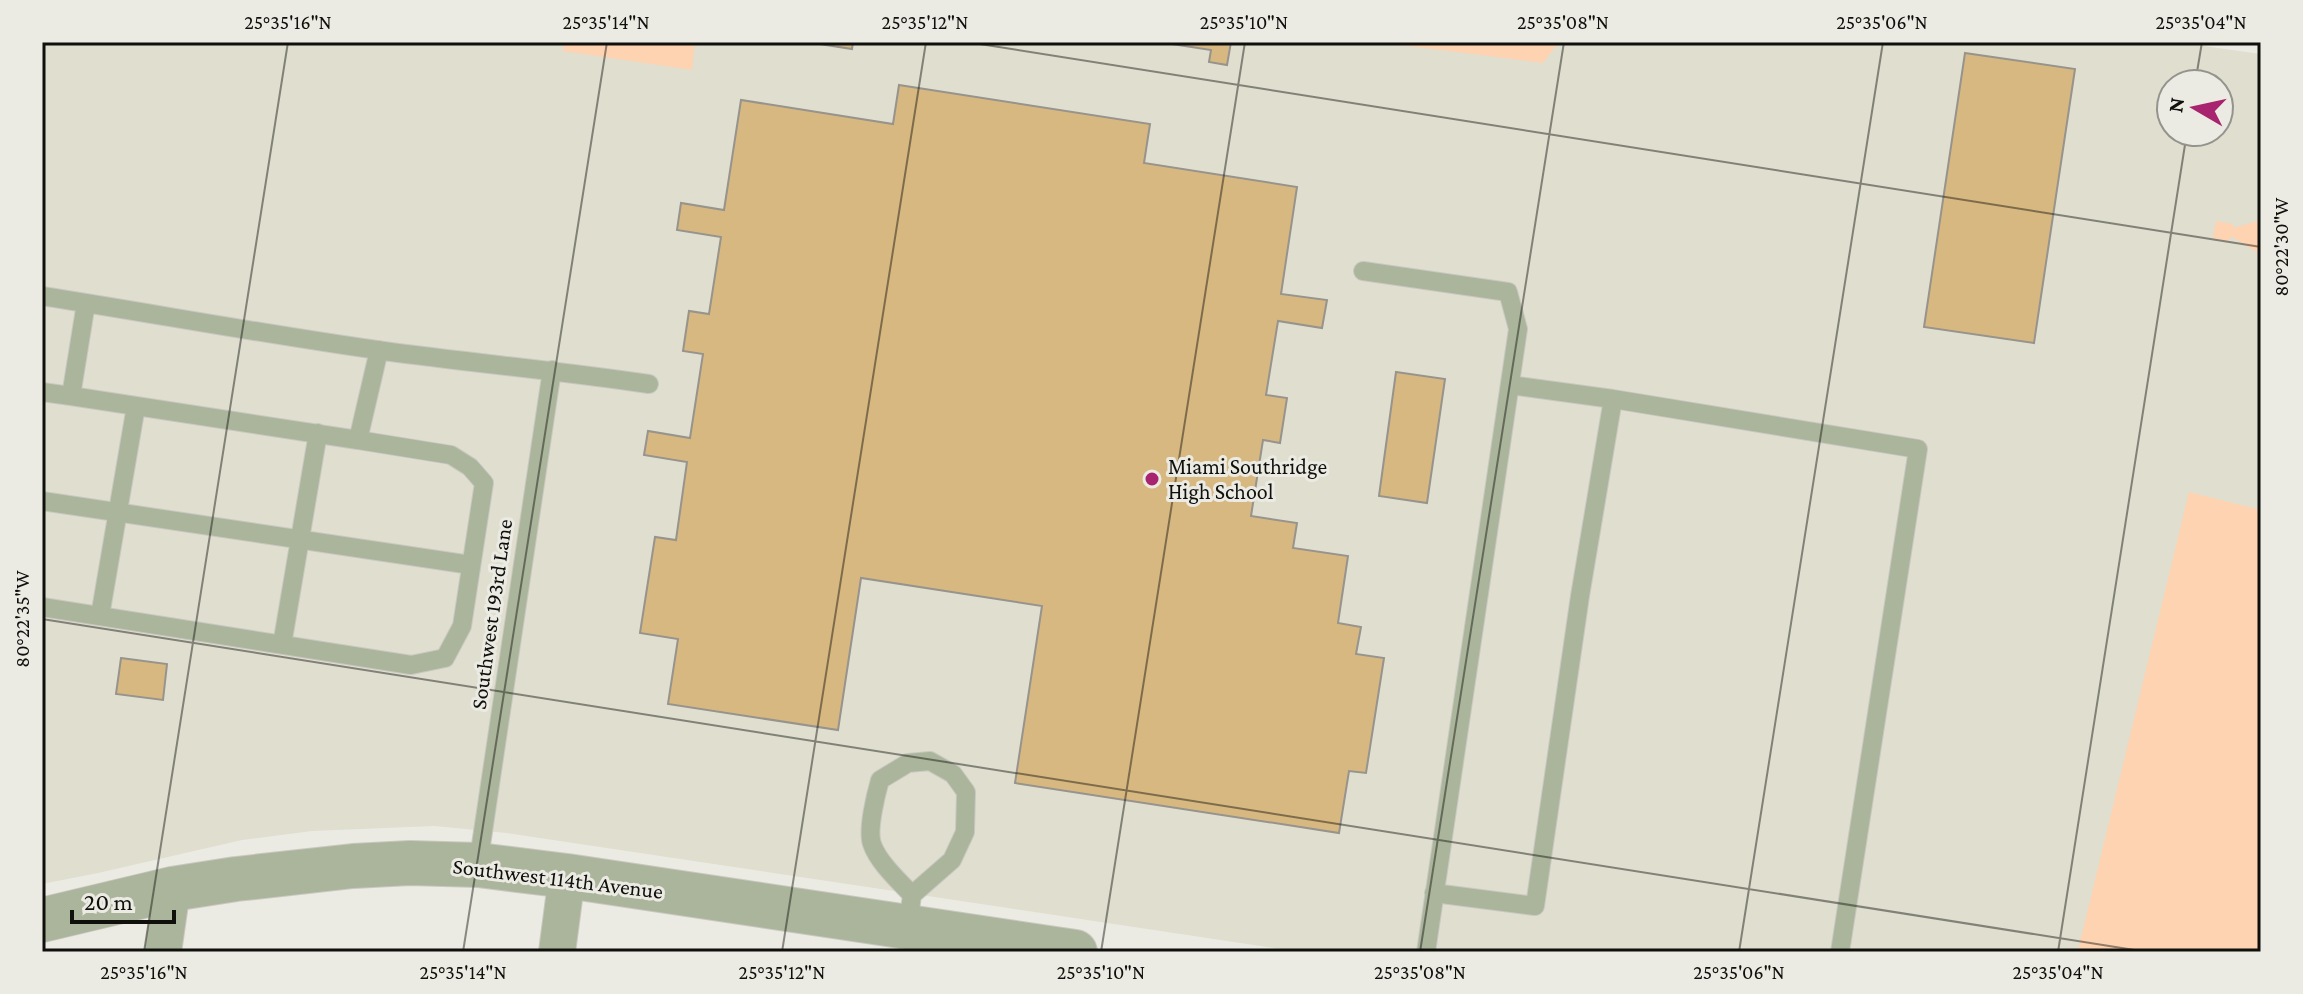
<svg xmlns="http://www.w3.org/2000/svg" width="2303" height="994" font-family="'Crimson Pro',serif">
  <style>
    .built { fill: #dfdecf; fill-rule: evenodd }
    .green { fill: #fed3b2 }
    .building { fill: #d8b881; stroke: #97938d; stroke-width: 2 }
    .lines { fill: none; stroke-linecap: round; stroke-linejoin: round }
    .service-casing { stroke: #c9c8c1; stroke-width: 20 }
    .minor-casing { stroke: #c9c8c1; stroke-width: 38 }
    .tertiary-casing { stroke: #c9c8c1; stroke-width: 46 }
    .service { stroke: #aab59c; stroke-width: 18 }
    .minor { stroke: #aab59c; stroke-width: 36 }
    .tertiary { stroke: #aab59c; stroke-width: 44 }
    .ticks { fill: none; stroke: #0f0f0c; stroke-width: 2; stroke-opacity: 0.45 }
    .poi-dot { fill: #a8246e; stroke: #ecebe3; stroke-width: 3 }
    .labels { text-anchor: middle; stroke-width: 6; stroke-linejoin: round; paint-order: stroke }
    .poi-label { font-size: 22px; fill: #0f0f0c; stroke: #ecebe3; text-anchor: start }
    .street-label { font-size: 22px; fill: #0f0f0c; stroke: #ecebe3 }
    .neatline { fill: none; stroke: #0f0f0c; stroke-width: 3 }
    .ticks-label { font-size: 20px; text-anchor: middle; fill: #0f0f0c }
  </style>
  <rect width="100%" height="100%" fill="#ecebe3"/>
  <!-- built -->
  <path class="built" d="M42,42H2175L2261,54V952H1301L507,833L434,826L312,831L242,840L98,873L42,884ZM2171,84H2219V132H2171Z"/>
  <!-- green -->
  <path class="green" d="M564,42H695L692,70L563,51Z
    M1377,42H1559L1543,63Z
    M2261,220V255L2231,236L2229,241L2213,238L2216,221L2233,224V228Z
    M2189,492L2261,510V952H2086L2078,950Z"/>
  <!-- building -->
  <path class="building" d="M807,42H853L852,49Z
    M1159,42H1231L1227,65L1209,62L1211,50Z
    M1965,53L2075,69L2034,343L1924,327Z
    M899,85L1150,124L1144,163L1297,187L1281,294L1327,300L1322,328L1278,321L1266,395L1287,398L1280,443L1263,440L1251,516L1297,523L1293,548L1348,556L1338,623L1361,627L1356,654L1384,658L1366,773L1349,771L1339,833L1015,783L1042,606L861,578L838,730L668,704L678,639L640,633L655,537L676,540L687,462L644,455L648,431L690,438L703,354L683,351L689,311L709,314L721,237L677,230L681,203L724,210L741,100L893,124Z
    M1396,372L1445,379L1427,503L1379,496Z
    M121,658L167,664L163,700L116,694Z"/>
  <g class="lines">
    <!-- service casing -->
    <g class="service-casing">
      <path id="service" d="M1363,271L1508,292L1518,329L1426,952
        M42,296C156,314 270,335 384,351C472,363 561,371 649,384
        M1510,385L1613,399L1918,449L1840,952
        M42,392L71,396L86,303
        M71,396L358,440
        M42,501L471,565
        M42,607L411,665L445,658L462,626L484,483L470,467L451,455L358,440L379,350
        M100,616L136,406
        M282,645L318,433
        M478,865L552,370
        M1434,893L1535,906L1580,596L1613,399
        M908,926L912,895L952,860L965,832L966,792L953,774L930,761L908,763L880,780C876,794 867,830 872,844C878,862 899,881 912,895"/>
    </g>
    <!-- minor casing -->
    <g class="minor-casing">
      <path id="minor" d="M163,952L172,889
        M557,952L567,876"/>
    </g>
    <!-- tertiary casing -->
    <g class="tertiary-casing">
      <path id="tertiary" d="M42,920L172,889L236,879L353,866L410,863L478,865L567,876L1075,952"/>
    </g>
    <!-- service -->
    <use href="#service" class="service"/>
    <!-- minor -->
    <use href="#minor" class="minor"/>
    <!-- tertiary -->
    <use href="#tertiary" class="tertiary"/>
  </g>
  <!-- ticks -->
  <path class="ticks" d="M967,42L2261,247M2195,84L2202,42M42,619L2147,952M144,952L288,42M463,952L607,42M782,952L926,42M1101,952L1245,42M1420,952L1564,42M1739,952L1883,42M2058,952L2187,132"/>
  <!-- markers -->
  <circle class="poi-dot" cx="1152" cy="479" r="8"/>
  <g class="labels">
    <!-- poi labels -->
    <g class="poi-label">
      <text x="1168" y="474">Miami Southridge<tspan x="1168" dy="25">High School</tspan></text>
    </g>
    <!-- street labels -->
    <g class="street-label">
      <text transform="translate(491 614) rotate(-82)" y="8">Southwest 193rd Lane</text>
      <text transform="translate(558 878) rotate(7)" y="8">Southwest 114th Avenue</text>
    </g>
  </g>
  <!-- border -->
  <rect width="2303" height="994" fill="none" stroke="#ecebe3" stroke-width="88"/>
  <!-- north arrow -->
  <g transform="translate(2195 108) rotate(279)"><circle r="38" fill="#ecebe3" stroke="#94938d" stroke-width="2"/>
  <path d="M0-6L14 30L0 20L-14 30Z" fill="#a8246e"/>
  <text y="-12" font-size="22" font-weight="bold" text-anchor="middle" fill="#0f0f0c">N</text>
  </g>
  <!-- scale -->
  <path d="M72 910v12h102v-12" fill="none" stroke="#0f0f0c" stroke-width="4"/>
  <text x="84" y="910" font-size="24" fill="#0f0f0c" stroke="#ecebe3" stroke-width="6" paint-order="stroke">20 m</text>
  <rect x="44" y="44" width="2215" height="906" class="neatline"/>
  <g class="ticks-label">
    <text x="288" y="29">25°35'16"N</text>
    <text x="606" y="29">25°35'14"N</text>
    <text x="925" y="29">25°35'12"N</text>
    <text x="1244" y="29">25°35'10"N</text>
    <text x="1563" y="29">25°35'08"N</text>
    <text x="1882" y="29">25°35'06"N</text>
    <text x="2201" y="29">25°35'04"N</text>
    <text transform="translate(2281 247) rotate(-90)" y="7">80°22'30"W</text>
    <text transform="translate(22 619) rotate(-90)" y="7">80°22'35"W</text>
    <text x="144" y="979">25°35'16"N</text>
    <text x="463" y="979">25°35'14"N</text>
    <text x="782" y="979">25°35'12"N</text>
    <text x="1101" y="979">25°35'10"N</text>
    <text x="1420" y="979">25°35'08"N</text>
    <text x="1739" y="979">25°35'06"N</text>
    <text x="2058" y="979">25°35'04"N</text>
  </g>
</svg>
